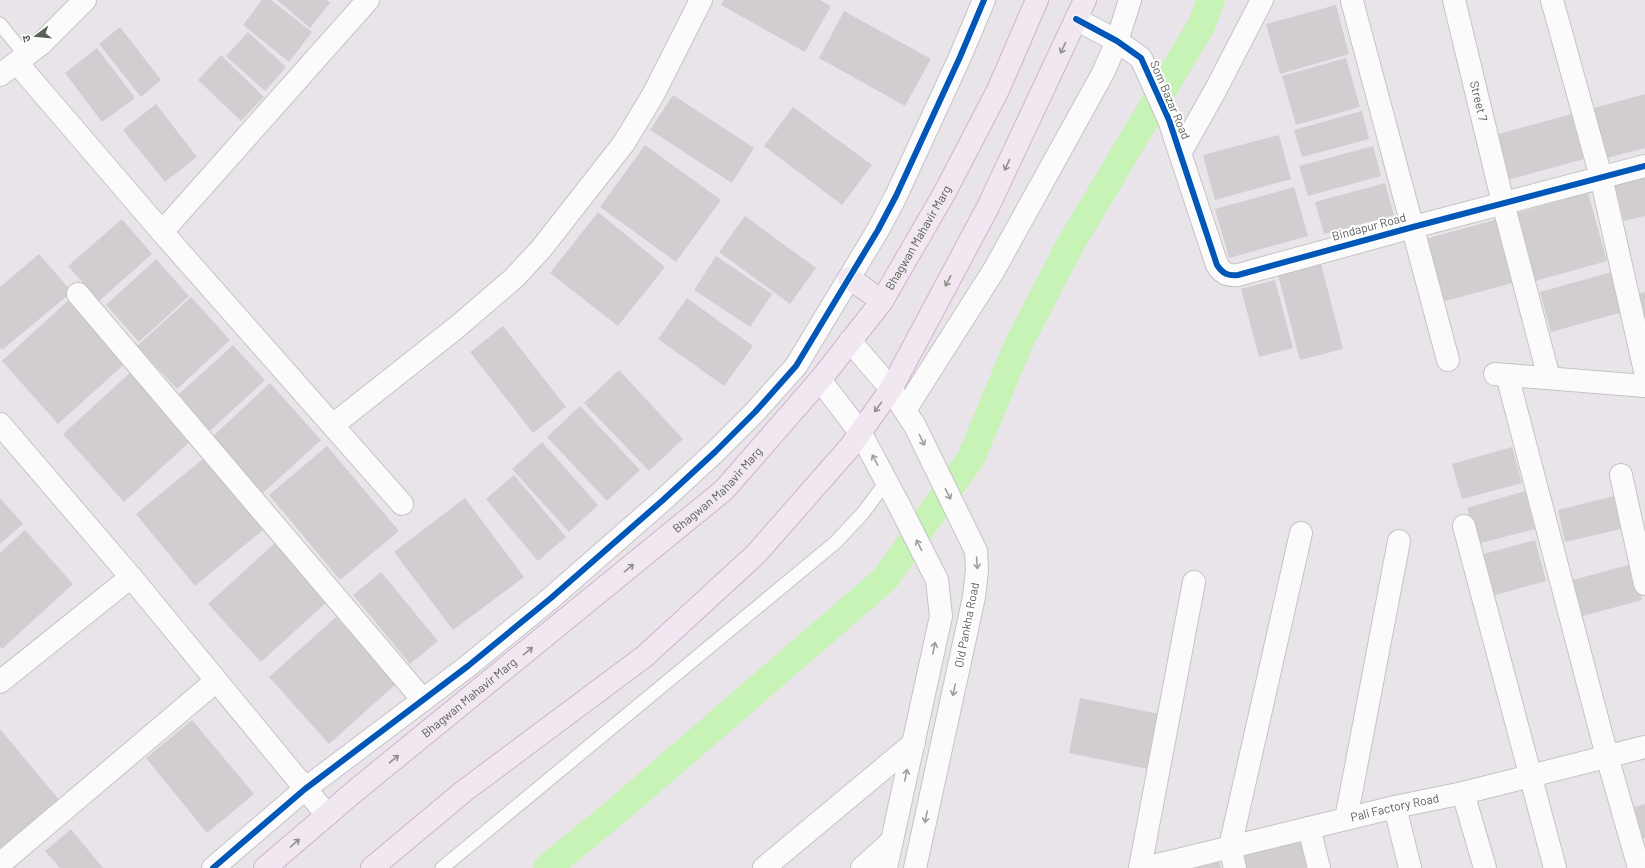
<svg xmlns="http://www.w3.org/2000/svg" width="1645" height="868" font-family="Barlow,'Noto Sans Devanagari',sans-serif">
  <style>
    .lines { fill: none; stroke-linecap: round; stroke-linejoin: round }
    .canal { stroke: #c7f3b7; stroke-width: 28 }
    .building { fill: #d1cdd1 }
    .lane-casing { stroke: #c4c4c3; stroke-width: 15 }
    .street-casing { stroke: #c4c4c3; stroke-width: 24 }
    .secondary-casing { stroke: #c4c4c4; stroke-width: 24 }
    .primary-casing { stroke: #d0b2cf; stroke-width: 24 }
    .lane { stroke: #fcfbfc; stroke-width: 13 }
    .street { stroke: #fcfbfc; stroke-width: 22 }
    .secondary { stroke: #fcfbfc; stroke-width: 22 }
    .primary { stroke: #f1e7f0; stroke-width: 22 }
    .cycleway-casing { stroke: #fff; stroke-width: 8 }
    .cycleway { stroke: #0057b8; stroke-width: 6 }
    .oneway { stroke: #8f908e }
    .oneway2 { stroke: #9b9f9a }
    .labels { text-anchor: middle; stroke-width: 4; stroke-linejoin: round; paint-order: stroke }
    .street-label { font-size: 12px; fill: #5a6159; stroke: #fff }
  </style>
  <rect width="100%" height="100%" fill="#e9e4e9"/>
  <g class="lines">
    <!-- canal -->
    <path class="canal" d="M547,868L619,809L885,579L971,458L1019,343L1070,245L1201,26L1211,0"/>
  </g>
  <!-- building -->
  <path class="building" d="M262,0H271L312,32L289,62L243,25Z
    M277,0H327L330,3L310,28Z
    M724,0H820L831,6L805,52L721,5Z
    M1336,5L1349,54L1280,74L1266,24Z
    M844,11L931,59L905,106L819,58Z
    M120,27L161,80L141,97L99,44Z
    M248,32L286,67L265,91L226,56Z
    M97,48L135,98L102,122L65,73Z
    M221,55L264,97L241,121L198,80Z
    M1346,58L1360,107L1296,125L1282,76Z
    M1645,94V148L1607,158L1594,108Z
    M673,95L754,148L732,183L650,130Z
    M156,104L197,157L165,182L123,130Z
    M793,107L872,165L842,205L764,146Z
    M1362,111L1369,139L1302,157L1294,130Z
    M1572,114L1584,159L1504,181L1491,136Z
    M1279,135L1291,179L1215,200L1203,155Z
    M645,145L721,200L676,262L600,207Z
    M1373,146L1381,176L1308,196L1299,166Z
    M1645,176V216L1624,221L1614,185Z
    M1385,183L1394,215L1324,234L1315,202Z
    M1294,187L1308,236L1229,258L1215,209Z
    M1588,193L1607,261L1532,282L1513,214Z
    M598,212L665,267L618,326L550,273Z
    M745,216L816,268L790,304L719,252Z
    M122,219L152,254L99,301L68,266Z
    M1498,219L1516,282L1442,302L1425,239Z
    M39,254L72,292L2,350L0,347V287Z
    M716,256L772,294L750,327L694,290Z
    M156,259L189,296L139,342L106,305Z
    M1321,264L1343,349L1300,360L1278,275Z
    M1612,272L1623,312L1551,332L1540,292Z
    M1275,280L1293,348L1259,357L1241,289Z
    M1645,292V325L1634,295Z
    M73,296L130,359L58,424L2,361Z
    M191,297L230,340L177,389L137,346Z
    M687,298L753,346L724,386L658,339Z
    M503,326L566,407L533,433L470,352Z
    M233,345L265,380L210,431L178,395Z
    M133,370L195,437L124,502L63,434Z
    M619,370L683,439L649,471L584,403Z
    M270,383L321,440L263,493L212,437Z
    M580,406L640,470L607,501L547,437Z
    M542,442L598,505L569,532L512,469Z
    M327,446L399,531L340,580L269,495Z
    M1512,447L1522,483L1462,499L1452,464Z
    M209,454L268,526L195,586L136,514Z
    M514,475L566,537L538,561L486,499Z
    M1525,491L1535,529L1477,544L1467,508Z
    M1614,496L1621,529L1565,542L1558,510Z
    M0,498L23,524L0,544Z
    M465,498L524,577L453,630L394,552Z
    M25,530L73,584L2,649L0,647V553Z
    M1535,540L1546,581L1492,596L1480,555Z
    M277,541L330,599L261,662L208,604Z
    M1632,564L1642,600L1579,617L1569,581Z
    M381,572L438,641L410,664L353,595Z
    M336,617L396,684L329,744L269,677Z
    M1080,698L1159,714L1148,769L1069,753Z
    M192,720L254,794L207,833L146,758Z
    M0,729L60,801L0,850Z
    M1645,804V838L1639,839L1630,808Z
    M71,829L103,868H60L45,851Z
    M1304,836L1312,868H1240L1236,855Z
    M1218,858L1221,868H1185Z"/>
  <g class="lines">
    <!-- lane casing -->
    <g class="lane-casing">
      <path id="lane" d="M0,24L26,56
        M442,868L836,542L863,513L886,482"/>
    </g>
    <!-- street casing -->
    <g class="street-casing">
      <g id="street">
        <path id="s1" d="M1454,0L1503,203L1549,378"/>
        <path d="M1552,0L1601,177L1645,371"/>
        <path d="M1352,1L1448,360"/>
        <path d="M1076,19L1117,41L1141,58L1169,120L1217,265C1223,274 1228,276 1238,275L1413,227L1645,166"/>
        <path d="M17,63L162,232L402,504"/>
        <path d="M0,75L41,44L85,0"/>
        <path d="M1180,153L1215,91L1262,0"/>
        <path d="M162,232L368,0"/>
        <path d="M78,294L423,700"/>
        <path d="M1495,374L1645,386"/>
        <path d="M1507,375L1607,756L1639,868"/>
        <path d="M905,410L994,270L1103,73L1117,41L1130,0"/>
        <path d="M0,424L131,577L327,815"/>
        <path d="M333,425L457,327L514,278L541,249L624,143L653,95L701,0"/>
        <path d="M1621,475L1645,584"/>
        <path d="M1464,526L1555,868"/>
        <path d="M0,682L131,577"/>
        <path d="M1463,793L1485,868"/>
        <path d="M1395,807L1410,868"/>
        <path d="M1346,819L1399,541"/>
        <path d="M1309,828L1319,868"/>
        <path d="M0,864L216,681"/>
        <path d="M213,868L305,789L468,666L551,598L663,500L715,452L755,412L796,366L878,230L896,196L960,57L984,0"/>
        <path d="M764,868L914,743"/>
        <path d="M862,868L892,841"/>
        <path d="M1140,868L1194,582"/>
        <path id="s2" d="M1145,868L1395,807L1463,793L1645,747"/>
        <path d="M1235,868L1230,847L1301,533"/>
      </g>
    </g>
    <!-- secondary casing -->
    <g class="secondary-casing">
      <path id="secondary" d="M850,341L891,389L915,426L976,551L977,570L974,597L915,868
        M820,380L860,432L900,507L937,580L941,616L886,868"/>
    </g>
    <!-- primary casing -->
    <g class="primary-casing">
      <g id="primary">
        <path d="M849,278L882,301"/>
        <path id="s3" d="M265,868L355,791L724,490L820,380L882,301L945,192L998,90L1037,0"/>
        <path d="M372,868L464,791L645,656L756,554L850,447L891,389L988,207L1085,0"/>
      </g>
    </g>
    <!-- lane -->
    <use href="#lane" class="lane"/>
    <!-- street -->
    <use href="#street" class="street"/>
    <!-- secondary -->
    <use href="#secondary" class="secondary"/>
    <!-- primary -->
    <use href="#primary" class="primary"/>
    <!-- cycleway casing -->
    <g class="cycleway-casing">
      <path id="cycleway" d="M1076,19L1117,41L1141,58L1169,120L1217,265C1223,274 1228,276 1238,275L1413,227L1645,166
        M213,868L305,789L468,666L551,598L663,500L715,452L755,412L796,366L878,230L896,196L960,57L984,0"/>
    </g>
    <!-- cycleway -->
    <use href="#cycleway" class="cycleway"/>
  </g>
  <!-- one-way arrows -->
  <defs><path id="oneway-shaft" d="M-6 0H5M1.5-3L5.5 0L1.5 3" fill="none" stroke-width="1.6" stroke-linecap="round" stroke-linejoin="round"/></defs>
  <g class="oneway">
    <use href="#oneway-shaft" transform="translate(1063 48) rotate(115)"/>
    <use href="#oneway-shaft" transform="translate(1007 165) rotate(115)"/>
    <use href="#oneway-shaft" transform="translate(948 281) rotate(118)"/>
    <use href="#oneway-shaft" transform="translate(878 407) rotate(126)"/>
    <use href="#oneway-shaft" transform="translate(629 568) rotate(-39)"/>
    <use href="#oneway-shaft" transform="translate(528 651) rotate(-39)"/>
    <use href="#oneway-shaft" transform="translate(394 759) rotate(-39)"/>
    <use href="#oneway-shaft" transform="translate(295 843) rotate(-41)"/>
  </g>
  <g class="oneway2">
    <use href="#oneway-shaft" transform="translate(922 440) rotate(64)"/>
    <use href="#oneway-shaft" transform="translate(875 460) rotate(-118)"/>
    <use href="#oneway-shaft" transform="translate(948 494) rotate(63)"/>
    <use href="#oneway-shaft" transform="translate(919 545) rotate(-117)"/>
    <use href="#oneway-shaft" transform="translate(977 563) rotate(86)"/>
    <use href="#oneway-shaft" transform="translate(934 648) rotate(-78)"/>
    <use href="#oneway-shaft" transform="translate(954 690) rotate(102)"/>
    <use href="#oneway-shaft" transform="translate(906 775) rotate(-78)"/>
    <use href="#oneway-shaft" transform="translate(926 817) rotate(102)"/>
  </g>
  <g class="labels">
    <!-- street labels -->
    <g class="street-label">
      <text transform="translate(1170 100) rotate(67)" y="4">Som Bazar Road</text>
      <text dy="4" stroke="none"><textPath href="#s1" startOffset="104">Street 7</textPath></text>
      <text transform="translate(1369 227) rotate(-15)" y="4">Bindapur Road</text>
      <text dy="4" stroke="none"><textPath href="#s3" startOffset="914">Bhagwan Mahavir Marg</textPath></text>
      <text dy="4" stroke="none"><textPath href="#s3" startOffset="590">Bhagwan Mahavir Marg</textPath></text>
      <text transform="translate(967 625) rotate(-79)" y="4">Old Pankha Road</text>
      <text dy="4" stroke="none"><textPath href="#s3" startOffset="266">Bhagwan Mahavir Marg</textPath></text>
      <text dy="4" stroke="none"><textPath href="#s2" startOffset="257">Pali Factory Road</textPath></text>
    </g>
  </g>
  <!-- north arrow -->
  <g transform="translate(36 36) rotate(254)" stroke="#ffffff" stroke-width="3" paint-order="stroke">
  <path d="M0-3L7 15L0 10L-7 15Z" fill="#5a6159"/>
  <text y="-6" font-size="11" font-weight="bold" text-anchor="middle" fill="#5a6159">उ</text>
  </g>
</svg>
